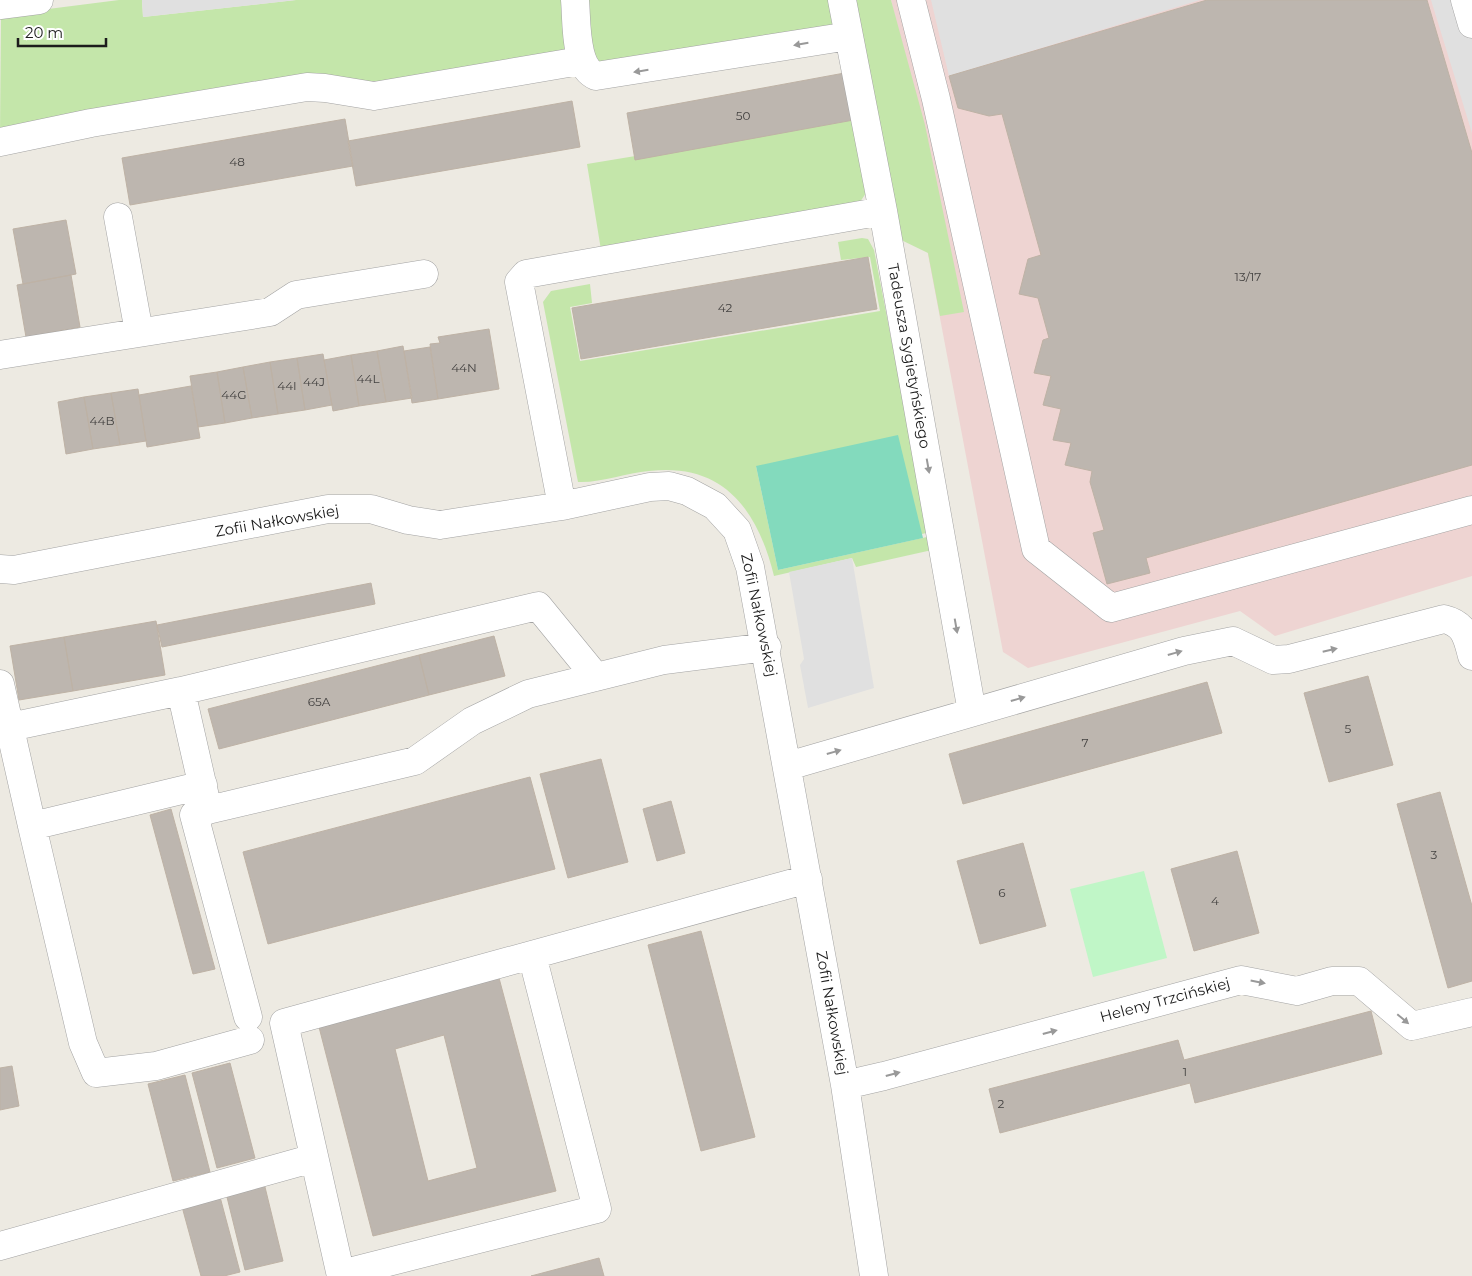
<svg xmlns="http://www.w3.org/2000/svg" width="1472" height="1276" font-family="Montserrat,sans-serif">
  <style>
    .commercial { fill: #eed4d2 }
    .grass { fill: #c4e6aa; fill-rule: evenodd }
    .park { fill: #c0f6c7 }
    .pitch { fill: #83dabd }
    .parking { fill: #e0e0e0 }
    .building { fill: #bdb6af; stroke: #beb2a5; fill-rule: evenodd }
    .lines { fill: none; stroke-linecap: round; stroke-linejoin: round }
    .minor-casing { stroke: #a3a3a3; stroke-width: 29 }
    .minor { stroke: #fff; stroke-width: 28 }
    .oneway { fill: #999 }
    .labels { text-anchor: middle; stroke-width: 4; stroke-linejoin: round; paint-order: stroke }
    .number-label { font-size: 12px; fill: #444241 }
    .street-label { font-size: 15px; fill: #1c1c1c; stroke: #fff }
  </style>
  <rect width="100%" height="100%" fill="#edeae2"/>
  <!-- commercial -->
  <path class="commercial" d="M891,0H1472V576L1275,636L1240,611L1028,668L1003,652L897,90V26Z"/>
  <!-- grass -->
  <path class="grass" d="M119,0H142L143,17L296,0H565L572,43L565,57L0,134L1,15Z
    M582,0H834L839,29L595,68Z
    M851,0H891L925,125L964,312L940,316L928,253L895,237Z
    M859,119L866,193L860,202L601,250L587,164Z
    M862,238L868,239L874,250L932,550L856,567L852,558L774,576C758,511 724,462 649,471C626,473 601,483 578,482L543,302L551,291L590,284L592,303L570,307L580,361L880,311L870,257L841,260L838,242ZM756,466L922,534L926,533L927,537L778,570Z"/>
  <!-- park -->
  <path class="park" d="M1144,871L1167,958L1093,977L1070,889Z"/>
  <!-- pitch -->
  <path class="pitch" d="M898,435L923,538L778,570L756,466Z"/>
  <!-- parking -->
  <path class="parking" d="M142,0H296L143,17Z
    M931,0H1200L949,76Z
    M1431,0H1472V133Z
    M852,558L874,688L808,708L800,665L804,659L789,572Z"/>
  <!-- building -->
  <path class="building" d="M1207,0H1427L1472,153V465L1146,558L1150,573L1107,584L1093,533L1104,530L1090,482L1092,471L1065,465L1071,443L1053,440L1061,409L1043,405L1051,376L1034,373L1043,340L1049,338L1038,298L1019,294L1028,259L1041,255L1002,114L989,116L958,108L949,76Z
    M850,72L859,119L635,160L627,113Z
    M572,101L580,147L356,186L348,141Z
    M345,119L353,166L130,205L122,158Z
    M66,220L76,274L23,284L13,229Z
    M868,257L877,309L581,359L572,308Z
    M71,275L80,327L26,337L17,285Z
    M489,329L499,389L438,399L430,344L440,343L438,337Z
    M403,346L412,398L386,402L377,351Z
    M430,347L438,399L412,403L404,351Z
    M377,351L386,402L359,406L351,355Z
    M323,354L332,405L305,410L297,358Z
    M351,355L359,406L333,411L324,360Z
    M297,358L305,410L278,414L270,362Z
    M270,362L278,414L252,418L243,367Z
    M243,367L252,418L225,423L217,372Z
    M217,372L225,423L198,427L190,376Z
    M191,386L200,438L147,447L139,395Z
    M138,389L146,441L120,445L111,393Z
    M111,393L120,445L93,449L84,397Z
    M84,397L93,449L66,454L58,402Z
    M371,583L375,604L162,647L157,625Z
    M156,621L165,675L73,691L64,637Z
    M494,636L505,676L429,695L419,655Z
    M64,637L73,691L19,700L10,646Z
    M419,655L429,695L219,749L208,709Z
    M1368,676L1393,765L1329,782L1304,693Z
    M1207,682L1222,733L963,804L949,754Z
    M601,759L628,862L568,878L540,774Z
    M530,777L555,869L268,944L243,852Z
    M1440,792L1472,906V981L1448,988L1397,804Z
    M671,801L685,853L657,861L643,809Z
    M171,809L215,969L193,974L150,815Z
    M1023,843L1046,926L980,944L957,861Z
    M1237,851L1259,933L1194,951L1171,869Z
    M701,931L755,1137L701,1151L648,945Z
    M499,978L556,1191L373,1236L319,1027ZM444,1035L477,1168L428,1181L395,1049Z
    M1371,1011L1382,1054L1195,1103L1190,1083L1000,1133L989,1089L1178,1040L1184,1060Z
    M230,1063L255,1158L217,1168L192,1073Z
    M12,1066L19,1106L0,1110V1068Z
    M185,1075L210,1172L173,1181L148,1084Z
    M264,1183L283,1261L245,1270L226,1193Z
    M219,1193L240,1272L224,1276H201L181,1203Z
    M599,1258L604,1276H531Z"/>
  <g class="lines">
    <!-- minor casing -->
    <g class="minor-casing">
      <path id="minor" d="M575,0C577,21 574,67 596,76L849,36
        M842,0L883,211L972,712
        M911,0L936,99L1036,549L1111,608L1472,510
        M1465,0L1472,24
        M0,5L39,0
        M0,142L91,123L307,87L325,88L374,96L580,61
        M118,217L139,332
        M0,355L270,312L296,295L424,274
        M562,506L519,282L526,274L883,211
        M0,569L14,570L328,509H371L408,520L440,525L562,506L650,487L669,486L687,491L715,506L737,530L750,567L845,1085L874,1276
        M0,684L32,826
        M181,691L206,801
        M10,727L181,691L538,606L596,677
        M788,766L1184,651L1233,641L1273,660L1289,659L1444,619C1465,624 1467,637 1472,656
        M203,785L32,826L83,1043L96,1073L156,1066L250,1040
        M248,1017L194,815L208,810L415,761L472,721L528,694L664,660L767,647
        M845,1085L884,1076L1241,980L1297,991L1332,981H1359L1412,1026L1472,1012
        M0,1246L314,1158
        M341,1274L597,1209L532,955
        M341,1276L284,1023L808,879"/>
    </g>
    <!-- minor -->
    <use href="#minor" class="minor"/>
  </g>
  <!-- one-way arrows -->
  <defs><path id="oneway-solid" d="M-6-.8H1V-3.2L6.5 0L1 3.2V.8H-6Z" transform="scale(1.25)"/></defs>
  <g class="oneway">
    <use href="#oneway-solid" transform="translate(801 44) rotate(170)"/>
    <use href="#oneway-solid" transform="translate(641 71) rotate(171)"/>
    <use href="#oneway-solid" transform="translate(928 466) rotate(80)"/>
    <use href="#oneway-solid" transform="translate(956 626) rotate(80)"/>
    <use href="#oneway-solid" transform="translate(1330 650) rotate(-13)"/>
    <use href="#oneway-solid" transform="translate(1175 653) rotate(-16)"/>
    <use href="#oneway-solid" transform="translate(1018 699) rotate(-16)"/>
    <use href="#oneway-solid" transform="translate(834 752) rotate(-16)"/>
    <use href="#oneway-solid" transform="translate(1258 982) rotate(11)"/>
    <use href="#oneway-solid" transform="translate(1403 1019) rotate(40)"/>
    <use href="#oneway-solid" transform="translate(1050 1032) rotate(-15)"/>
    <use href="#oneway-solid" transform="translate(893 1074) rotate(-15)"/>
  </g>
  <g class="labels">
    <!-- number labels -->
    <g class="number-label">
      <text x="743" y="120">50</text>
      <text x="237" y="166">48</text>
      <text x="1248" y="281">13/17</text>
      <text x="725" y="312">42</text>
      <text x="464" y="372">44N</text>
      <text x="368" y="383">44L</text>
      <text x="314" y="386">44J</text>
      <text x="287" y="390">44I</text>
      <text x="234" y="399">44G</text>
      <text x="102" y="425">44B</text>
      <text x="319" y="706">65A</text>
      <text x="1348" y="733">5</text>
      <text x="1085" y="747">7</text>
      <text x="1434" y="859">3</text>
      <text x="1002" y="897">6</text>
      <text x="1215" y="905">4</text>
      <text x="1185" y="1076">1</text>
      <text x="1001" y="1108">2</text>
    </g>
    <!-- street labels -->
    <g class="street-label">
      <text transform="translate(909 356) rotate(80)" y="5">Tadeusza Sygietyńskiego</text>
      <text transform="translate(277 521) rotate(-10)" y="5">Zofii Nałkowskiej</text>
      <text transform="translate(759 615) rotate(78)" y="5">Zofii Nałkowskiej</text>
      <text transform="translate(1165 1000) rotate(-15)" y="5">Heleny Trzcińskiej</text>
      <text transform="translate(832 1013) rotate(80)" y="5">Zofii Nałkowskiej</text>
    </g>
  </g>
  <!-- scale -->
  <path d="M18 38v8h88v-8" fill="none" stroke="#1c1c1c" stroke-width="2.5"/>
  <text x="25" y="38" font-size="15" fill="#1c1c1c" stroke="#ffffff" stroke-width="4" paint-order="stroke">20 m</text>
</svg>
